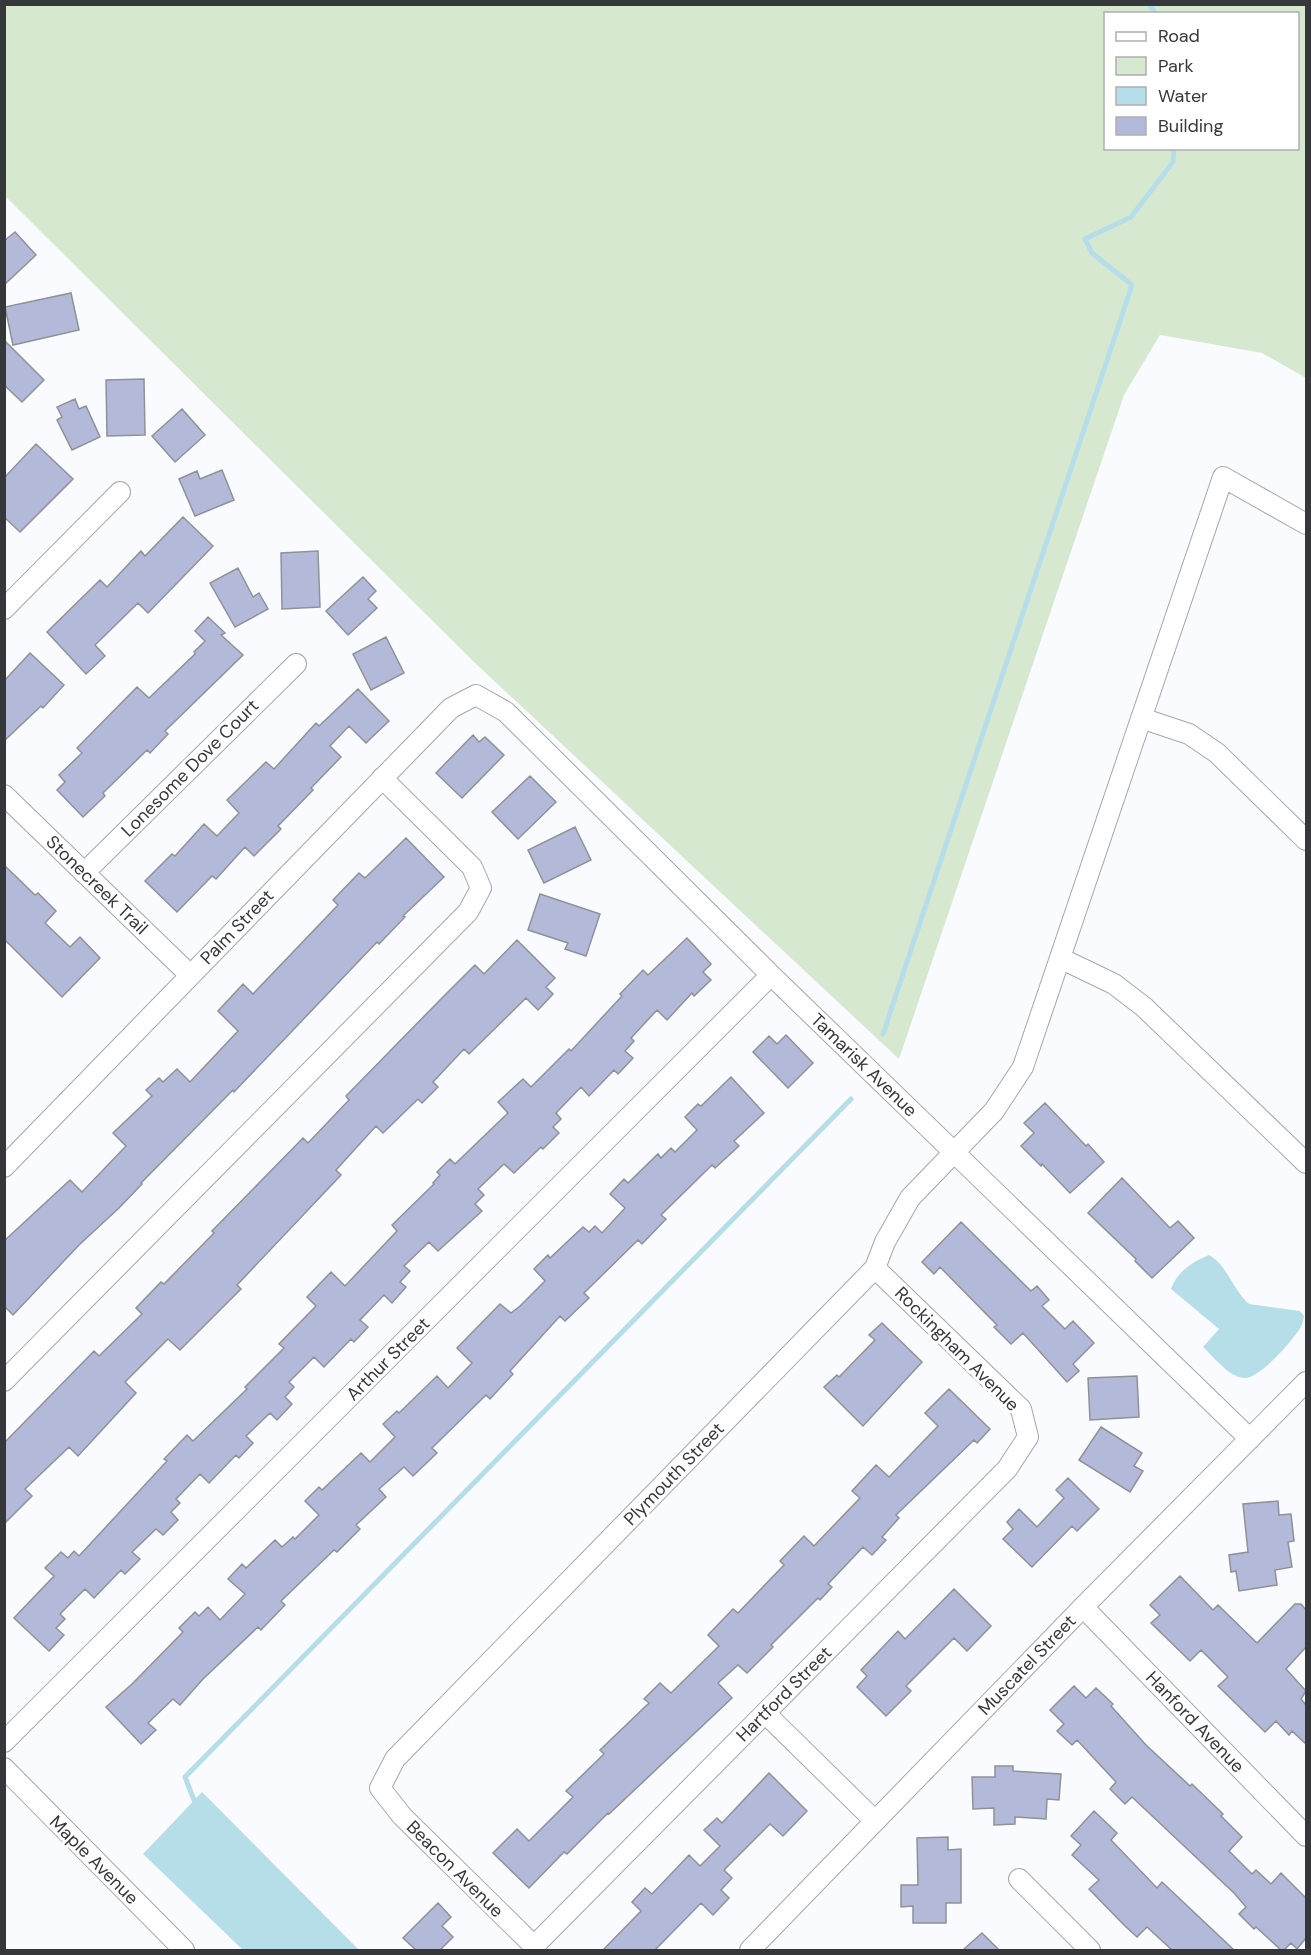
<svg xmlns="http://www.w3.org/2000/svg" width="1311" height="1955" font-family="'DM Sans',sans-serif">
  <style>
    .green { fill: #d7e8d1; fill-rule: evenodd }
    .water { fill: #b6dee9 }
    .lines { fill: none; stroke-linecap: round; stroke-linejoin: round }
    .stream { stroke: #b6dee9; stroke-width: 5 }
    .building { fill: #b3bad9; stroke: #8f9198; stroke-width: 1.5 }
    .minor-casing { stroke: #a5a7af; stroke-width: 22 }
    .minor { stroke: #fff; stroke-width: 20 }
    .labels { text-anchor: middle; stroke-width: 6; stroke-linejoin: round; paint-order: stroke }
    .street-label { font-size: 18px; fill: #36373a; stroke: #fff }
  </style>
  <rect width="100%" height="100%" fill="#fafbff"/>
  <!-- green -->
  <path class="green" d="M4,5H1306V378L1262,353L1160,335L1124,395L899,1059L474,662L5,196ZM1106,14H1298V148H1106Z"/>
  <!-- water -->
  <path class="water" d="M1209,1255C1227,1265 1233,1290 1249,1304L1300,1311L1304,1316C1303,1321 1302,1326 1299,1330C1291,1342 1258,1380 1244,1378C1229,1377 1214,1357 1203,1347L1219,1329L1171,1289C1177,1272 1192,1262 1209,1255Z
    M202,1792L359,1950H243L143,1854Z"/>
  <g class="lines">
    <!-- stream -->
    <path class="stream" d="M1149,4L1156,14
      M883,1034L1132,285L1092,253L1085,239L1131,217L1173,162L1174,148
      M194,1800L185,1777L851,1099"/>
  </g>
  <!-- building -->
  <path class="building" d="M15,232L36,255L4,285V241Z
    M71,293L79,330L13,345L5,307Z
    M4,340L44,380L22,402L4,385Z
    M144,379L145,435L107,436L106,380Z
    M75,399L79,409L86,406L100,437L72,450L57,420L62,417L57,407Z
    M182,409L205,435L175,462L152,436Z
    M36,444L73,479L20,532L4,517V478Z
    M222,470L234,500L195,516L179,479L197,471L200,479Z
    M183,517L213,546L148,613L138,603L95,645L105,656L86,674L47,632L100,580L107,587L141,551L145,556Z
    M318,551L320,607L282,609L281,553Z
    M238,568L253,597L259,593L268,609L235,627L210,583Z
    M363,577L376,591L368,599L377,608L348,635L326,611Z
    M208,617L225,633L221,635L243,655L165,731L168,734L150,753L147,750L103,793L105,796L83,817L57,790L65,782L59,775L82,753L77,748L137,687L149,698L195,654L194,652L205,641L195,631Z
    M386,637L404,673L371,690L353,654Z
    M30,653L64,685L43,708L41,706L4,741V681Z
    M358,689L389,721L366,743L349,726L330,746L341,757L311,788L313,790L278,826L281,829L254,856L245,847L216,879L212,876L177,912L145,881L172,854L175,856L204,824L217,836L239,813L227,800L266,762L274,769L316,723L319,726Z
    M473,735L479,742L485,737L504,755L462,798L436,773Z
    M530,776L556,802L518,839L492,812Z
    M575,827L591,860L544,883L528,850Z
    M406,838L444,877L403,916L405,917L379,944L377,942L234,1092L233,1090L141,1183L142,1184L119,1208L79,1245L13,1315L4,1306V1241L70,1180L82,1192L126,1146L113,1133L152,1096L146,1090L159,1078L163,1082L177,1069L190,1082L238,1031L218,1011L243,984L253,994L338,905L333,900L359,873L365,878Z
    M4,865L35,895L38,893L56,911L45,923L70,947L80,937L100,958L62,997L4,939Z
    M540,894L600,914L586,956L565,949L568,943L528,930Z
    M687,938L711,964L703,972L711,980L694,996L692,993L667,1020L657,1010L631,1038L634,1041L625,1051L633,1058L618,1074L614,1070L589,1096L581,1087L556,1113L561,1119L553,1127L559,1133L543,1149L541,1147L514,1173L504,1164L478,1189L484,1195L475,1204L482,1211L438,1251L429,1242L404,1266L410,1271L400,1282L406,1287L392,1303L384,1295L360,1320L368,1327L354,1342L351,1339L324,1367L314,1357L289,1382L294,1387L285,1397L292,1404L277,1420L270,1413L246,1436L253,1443L239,1458L236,1455L209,1483L200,1474L176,1499L180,1503L171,1512L178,1520L163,1535L156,1529L132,1552L140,1559L125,1574L121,1570L94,1598L85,1589L60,1614L65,1619L56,1628L64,1635L49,1651L14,1618L54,1576L45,1568L61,1552L68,1558L74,1551L79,1556L167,1461L164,1459L187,1435L193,1441L247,1389L245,1387L284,1348L279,1344L316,1306L307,1297L331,1272L345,1286L397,1231L392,1225L434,1184L433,1183L440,1175L437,1172L450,1159L455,1164L508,1113L498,1102L523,1079L531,1087L569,1049L571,1051L622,996L620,994L643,970L648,975Z
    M517,940L555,978L546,987L553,994L538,1010L526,998L469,1054L464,1049L433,1082L438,1087L422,1103L418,1099L383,1133L376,1126L336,1170L341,1175L237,1285L241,1289L180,1350L168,1339L125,1382L136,1393L78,1456L69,1447L25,1489L32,1496L4,1524V1443L94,1351L99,1356L142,1314L136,1308L161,1282L164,1284L214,1233L212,1231L303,1138L308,1143L349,1100L346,1096L440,1000L475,965L484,974Z
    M786,1035L813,1063L788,1088L753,1052L769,1036L777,1044Z
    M731,1077L764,1113L734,1141L739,1146L715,1168L712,1165L661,1215L666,1219L642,1244L638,1240L584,1293L589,1298L565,1321L560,1316L510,1371L513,1374L490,1399L486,1395L432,1448L437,1453L413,1476L404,1467L379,1489L386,1497L356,1525L360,1529L337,1552L334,1550L281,1601L285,1605L261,1630L258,1627L203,1679L180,1705L173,1699L148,1723L156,1730L141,1744L106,1707L132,1684L183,1632L179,1628L195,1612L199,1616L208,1607L220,1620L245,1594L228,1579L242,1564L246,1568L275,1540L282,1547L293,1537L295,1539L319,1515L305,1501L319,1487L322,1490L361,1453L370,1462L395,1437L383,1424L397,1411L399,1413L437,1376L448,1388L472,1363L457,1348L500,1304L511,1313L520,1306L545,1281L534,1269L548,1255L550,1258L583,1227L589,1232L595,1226L602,1233L625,1208L610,1194L624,1179L628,1183L658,1154L661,1158L671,1148L675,1152L697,1130L685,1117L698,1104L701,1106Z
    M1045,1103L1086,1146L1088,1144L1104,1162L1070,1193L1042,1164L1041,1166L1021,1146L1034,1133L1024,1123Z
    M1122,1178L1170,1228L1178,1221L1194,1238L1152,1278L1135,1261L1136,1259L1088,1213Z
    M961,1222L1031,1291L1037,1286L1049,1300L1042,1306L1065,1329L1073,1321L1094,1343L1073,1364L1079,1371L1067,1382L1023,1333L1011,1344L994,1327L997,1325L940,1267L934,1274L922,1262Z
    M882,1323L922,1362L863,1426L824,1387L837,1375L839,1377L875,1340L869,1335Z
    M1137,1376L1139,1417L1090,1420L1088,1378Z
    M949,1389L990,1429L977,1443L974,1440L896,1515L899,1518L882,1537L886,1540L872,1555L863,1547L828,1584L832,1587L820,1600L818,1598L771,1645L773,1647L747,1673L738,1665L718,1683L732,1698L609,1814L608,1813L567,1854L564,1852L529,1888L493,1853L517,1829L529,1841L573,1797L566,1791L604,1754L600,1750L649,1703L644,1699L660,1683L671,1693L719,1646L708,1635L733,1609L738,1613L784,1565L780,1561L804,1536L814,1546L860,1498L852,1491L876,1465L889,1477L938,1426L925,1413Z
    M1101,1427L1142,1453L1134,1466L1143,1471L1130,1492L1079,1460Z
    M1068,1478L1099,1509L1077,1531L1072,1526L1032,1567L1003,1539L1013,1529L1007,1522L1019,1509L1037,1527L1064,1498L1056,1490Z
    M1278,1501L1279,1515L1291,1514L1294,1541L1288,1542L1292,1567L1275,1570L1277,1585L1239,1591L1236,1571L1231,1572L1229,1555L1248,1552L1243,1504Z
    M1180,1576L1213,1610L1218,1605L1257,1643L1295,1604H1301L1306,1610V1647L1286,1669L1306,1691L1301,1699L1306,1705V1744L1292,1731L1289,1735L1276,1721L1265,1732L1218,1686L1228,1677L1201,1650L1190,1661L1151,1623L1160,1615L1150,1605Z
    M954,1589L991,1626L967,1651L954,1638L906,1686L911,1691L886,1716L857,1687L867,1676L861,1670L898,1631L905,1639Z
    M1074,1686L1086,1698L1096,1688L1113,1704L1111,1706L1146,1745L1190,1786L1192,1784L1223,1814L1221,1816L1242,1837L1229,1851L1252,1874L1256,1870L1271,1884L1281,1873L1306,1898V1938L1297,1949L1291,1943L1284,1950H1281L1256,1927L1254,1929L1239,1914L1246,1907L1234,1893L1132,1797L1125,1804L1110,1789L1116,1782L1077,1740L1072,1745L1057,1731L1064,1724L1050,1710Z
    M995,1766H1013V1771L1061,1774L1059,1800L1047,1799L1046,1819L1015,1817V1824L994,1825V1808L973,1809L972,1777H995Z
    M769,1773L807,1811L783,1836L770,1824L724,1870L732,1878L721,1890L729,1898L713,1915L701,1903L655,1950H603L641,1911L632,1902L645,1888L652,1894L689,1855L700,1866L720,1846L704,1830L717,1818L722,1823Z
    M1094,1811L1117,1833L1111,1840L1157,1888L1162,1882L1234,1950H1172L1147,1927L1137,1937L1124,1925L1089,1889L1099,1880L1072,1855L1081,1845L1071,1836Z
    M948,1837V1850L961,1849V1903H946V1923H913V1906L901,1907V1885H918L917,1838Z
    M438,1903L451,1917L442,1926L453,1937L440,1950H416L403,1938Z
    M982,1933L999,1950H963Z"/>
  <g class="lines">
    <!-- minor casing -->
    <g class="minor-casing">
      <path id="minor" d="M4,609L120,492
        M1141,718L1189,734L1217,753L1306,840
        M4,795L190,975
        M84,873L296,664
        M1060,958L1114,984L1144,1007L1306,1163
        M4,1167L451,708L476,695L506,712L771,975L1250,1439
        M875,1268L1021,1409L1028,1437L1007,1469L534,1946L402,1816L380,1788L395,1759L875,1268L885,1242L910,1198L994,1111L1023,1067L1223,477L1306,524
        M4,1381L468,912L481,888L472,867L382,778
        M1083,1607L1306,1836
        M765,1713L875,1821
        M4,1742L771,975
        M4,1768L184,1950
        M1019,1879L1090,1950
        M750,1950L1083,1607L1306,1382"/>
    </g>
    <!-- minor -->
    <use href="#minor" class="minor"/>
  </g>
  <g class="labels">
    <!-- street labels -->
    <g class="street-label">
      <text transform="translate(190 768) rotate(-45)" y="6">Lonesome Dove Court</text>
      <text transform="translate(97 885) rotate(44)" y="6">Stonecreek Trail</text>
      <text transform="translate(237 927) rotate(-46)" y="6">Palm Street</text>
      <text transform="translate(864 1065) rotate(44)" y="6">Tamarisk Avenue</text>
      <text transform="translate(957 1349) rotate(45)" y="6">Rockingham Avenue</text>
      <text transform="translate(388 1359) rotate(-45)" y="6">Arthur Street</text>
      <text transform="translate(674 1474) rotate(-46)" y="6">Plymouth Street</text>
      <text transform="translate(1027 1665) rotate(-46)" y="6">Muscatel Street</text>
      <text transform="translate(784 1694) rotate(-45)" y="6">Hartford Street</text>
      <text transform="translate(1195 1722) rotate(46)" y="6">Hanford Avenue</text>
      <text transform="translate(94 1860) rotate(45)" y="6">Maple Avenue</text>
      <text transform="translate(455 1869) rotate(45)" y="6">Beacon Avenue</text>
    </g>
  </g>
  <!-- border -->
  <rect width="1311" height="1955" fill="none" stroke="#36373a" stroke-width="12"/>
  <!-- legend -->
  <rect x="1104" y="12" width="195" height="138" fill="#ffffff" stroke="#afafb0" stroke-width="1.5"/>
  <rect x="1116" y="32" width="30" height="9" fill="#ffffff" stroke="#afafb0" stroke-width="1.5"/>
  <text x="1158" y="42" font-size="18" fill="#36373a">Road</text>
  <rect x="1116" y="57" width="30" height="18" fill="#d7e8d1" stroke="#afafb0" stroke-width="1.5"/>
  <text x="1158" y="72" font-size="18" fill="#36373a">Park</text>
  <rect x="1116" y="87" width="30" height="18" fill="#b6dee9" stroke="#afafb0" stroke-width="1.5"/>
  <text x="1158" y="102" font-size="18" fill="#36373a">Water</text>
  <rect x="1116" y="117" width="30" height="18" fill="#b3bad9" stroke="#afafb0" stroke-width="1.5"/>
  <text x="1158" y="132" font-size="18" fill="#36373a">Building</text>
</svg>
